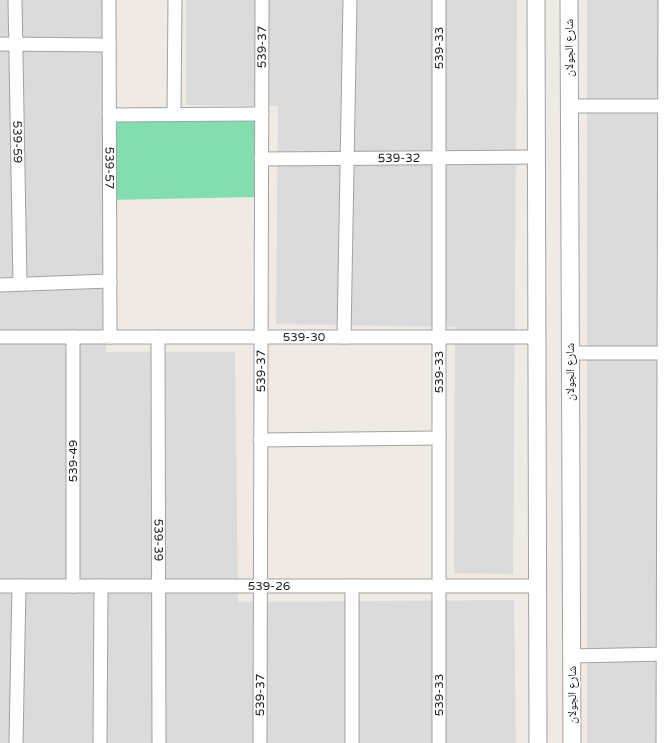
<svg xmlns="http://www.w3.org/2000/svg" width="667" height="743" font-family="'Varela Round','Noto Naskh Arabic',sans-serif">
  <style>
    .residential { fill: #dcdbdb }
    .pitch { fill: #82deb0 }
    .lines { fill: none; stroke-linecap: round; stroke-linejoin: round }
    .minor-casing { stroke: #a2a2a2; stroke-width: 15 }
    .tertiary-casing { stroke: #a2a2a2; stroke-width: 19 }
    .minor { stroke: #fff; stroke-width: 13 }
    .tertiary { stroke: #fff; stroke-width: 17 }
    .labels { text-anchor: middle; stroke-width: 3.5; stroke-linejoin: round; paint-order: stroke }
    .street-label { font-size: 12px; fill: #1e1e1e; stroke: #fff }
  </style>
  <rect width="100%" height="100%" fill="#efeae4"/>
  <!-- residential -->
  <path class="residential" d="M0,0H102L106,352H235L238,602L514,600L516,743H0Z
    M186,0H517L513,574L454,573L455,327L276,324L278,106L186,105Z
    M587,0H667V743H587Z"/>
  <!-- pitch -->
  <path class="pitch" d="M262,114V197L107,200L109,115Z"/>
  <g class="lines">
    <!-- minor casing -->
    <g class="minor-casing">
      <g id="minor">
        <path id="s1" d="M15,0L20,284"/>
        <path id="s2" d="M109,0L110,337"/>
        <path d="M439,0V743"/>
        <path d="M0,44L109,45"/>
        <path d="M569,106H667"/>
        <path d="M174,114L175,0"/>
        <path d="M109,115L262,114"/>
        <path id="s3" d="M261,159L536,157"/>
        <path d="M0,285L110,281"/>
        <path id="s4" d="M0,337H537"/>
        <path id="s5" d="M158,337L159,743"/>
        <path d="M344,337L350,0"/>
        <path d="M570,353H667"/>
        <path d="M260,440L439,438"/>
        <path id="s6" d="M0,586H537"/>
        <path d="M73,586V337"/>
        <path d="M571,656L667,654"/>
        <path d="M16,743L19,586"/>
        <path d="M100,743L101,586"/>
        <path id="s7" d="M260,743L262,0"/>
        <path d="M352,743V586"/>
        <path d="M663,743L665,0"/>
      </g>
    </g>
    <!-- tertiary casing -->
    <g class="tertiary-casing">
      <path id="tertiary" d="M536,0L538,743
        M569,0L572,743"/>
    </g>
    <!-- minor -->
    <use href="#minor" class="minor"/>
    <!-- tertiary -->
    <use href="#tertiary" class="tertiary"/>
  </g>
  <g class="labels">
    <!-- street labels -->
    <g class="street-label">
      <text dy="4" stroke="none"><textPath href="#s7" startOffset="696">539-37</textPath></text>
      <text transform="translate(439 48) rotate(-90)" y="4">539-33</text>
      <text transform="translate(569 48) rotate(-90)" y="4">شارع الجولان</text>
      <text dy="4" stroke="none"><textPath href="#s1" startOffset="142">539-59</textPath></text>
      <text dy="4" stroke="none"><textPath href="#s3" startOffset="138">539-32</textPath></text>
      <text dy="4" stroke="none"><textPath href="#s2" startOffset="168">539-57</textPath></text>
      <text dy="4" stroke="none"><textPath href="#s4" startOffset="304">539-30</textPath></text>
      <text dy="4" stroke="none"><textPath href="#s7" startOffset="372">539-37</textPath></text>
      <text transform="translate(439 372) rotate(-90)" y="4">539-33</text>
      <text transform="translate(570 372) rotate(-90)" y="4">شارع الجولان</text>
      <text transform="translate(73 461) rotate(-90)" y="4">539-49</text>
      <text dy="4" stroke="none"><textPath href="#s5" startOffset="203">539-39</textPath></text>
      <text dy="4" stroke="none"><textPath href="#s6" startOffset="269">539-26</textPath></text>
      <text dy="4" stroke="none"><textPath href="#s7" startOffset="48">539-37</textPath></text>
      <text transform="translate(439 695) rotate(-90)" y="4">539-33</text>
      <text transform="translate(572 695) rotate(-90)" y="4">شارع الجولان</text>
    </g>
  </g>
</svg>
